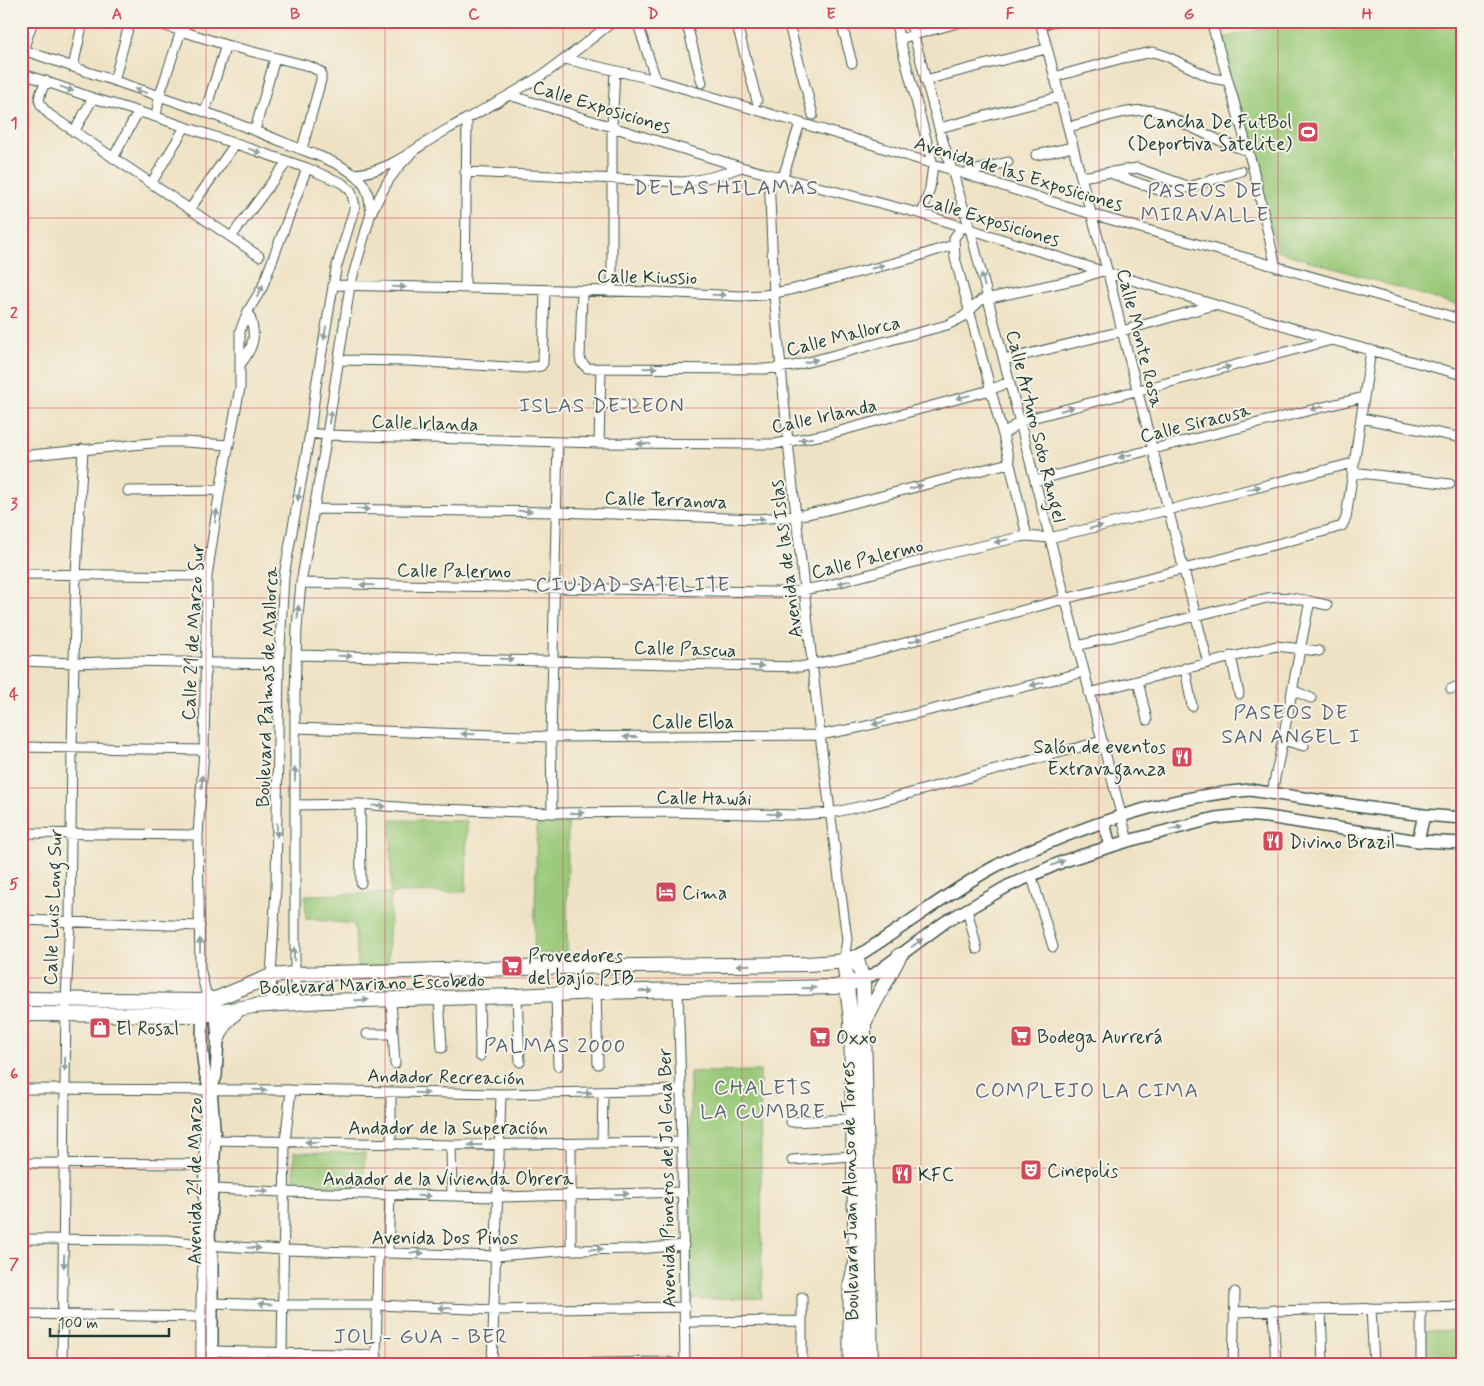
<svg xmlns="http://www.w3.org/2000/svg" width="1484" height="1386" font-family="Mynerve,sans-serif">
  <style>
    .green { fill: #99c978; stroke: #5c8356 }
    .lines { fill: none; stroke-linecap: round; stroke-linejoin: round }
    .street-casing { stroke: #3e564a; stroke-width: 11 }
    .secondary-casing { stroke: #3e564a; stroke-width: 14 }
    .primary-casing { stroke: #3e564a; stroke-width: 16 }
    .street { stroke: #fff; stroke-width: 9 }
    .secondary { stroke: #fff; stroke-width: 11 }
    .primary { stroke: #fff; stroke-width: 14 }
    .oneway { fill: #8f9e9a }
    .grid { fill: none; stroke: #d1495b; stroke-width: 1; stroke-opacity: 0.55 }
    .labels { text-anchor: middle; stroke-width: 4; stroke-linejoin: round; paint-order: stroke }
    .street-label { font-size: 19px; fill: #1f3d34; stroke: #f7f3e8 }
    .poi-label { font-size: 19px; fill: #1f3d34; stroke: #f7f3e8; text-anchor: start }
    .quarter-label { font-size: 21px; letter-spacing: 1px; fill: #586577; stroke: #f7f3e8 }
    .neatline { fill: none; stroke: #d1495b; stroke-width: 2 }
    .grid-label { font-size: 16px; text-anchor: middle; font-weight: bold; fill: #d1495b }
  </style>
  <rect width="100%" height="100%" fill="#f7f3e8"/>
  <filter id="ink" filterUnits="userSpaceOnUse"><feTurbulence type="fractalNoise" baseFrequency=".02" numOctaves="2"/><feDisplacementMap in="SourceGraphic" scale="10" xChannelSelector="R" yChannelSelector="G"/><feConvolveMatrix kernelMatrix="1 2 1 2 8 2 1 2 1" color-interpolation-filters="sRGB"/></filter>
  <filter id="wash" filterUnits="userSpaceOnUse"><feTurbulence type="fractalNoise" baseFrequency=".0096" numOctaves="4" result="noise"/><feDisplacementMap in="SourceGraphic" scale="20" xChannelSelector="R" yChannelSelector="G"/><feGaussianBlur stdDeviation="1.12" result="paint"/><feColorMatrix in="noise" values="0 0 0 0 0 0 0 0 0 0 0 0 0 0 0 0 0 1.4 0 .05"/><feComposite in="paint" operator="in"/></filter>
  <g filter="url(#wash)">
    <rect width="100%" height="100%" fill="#efe2c4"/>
    <!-- green -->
    <path class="green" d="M1292,21H1463V142L1453,147L1463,170V307L1277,251L1220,39Z
      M537,819H568L567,954H534Z
      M391,820L467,821L466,892L391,893L388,966L358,967L354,924L306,919L305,895L391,893Z
      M760,1071L762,1298L691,1299L690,1072Z
      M294,1152L365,1153L364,1187L294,1186Z
      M1463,1330V1365H1424L1423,1331Z"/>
  </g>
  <g filter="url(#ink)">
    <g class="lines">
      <!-- street casing -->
      <g class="street-casing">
        <path id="street" d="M150,21L226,45L309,66L321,72V80L302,149
          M637,21L656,80
          M686,21L702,83
          M736,21L757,101
          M788,21L813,115
          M841,21L852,63
          M895,21L933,165L930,188L922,214
          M910,21L939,128L970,229L1128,841
          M1040,21L1081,177L1108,273L1122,331L1208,663
          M1211,21L1253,168L1276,267
          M1041,25L1055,21
          M899,39L965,21
          M21,49C111,81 203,108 290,145C312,154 341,162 358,178C369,188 369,199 371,213
          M23,50L33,21
          M565,59L656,80L864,142L1091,214L1426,309L1463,320
          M73,67L83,21
          M21,73L93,98L156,117L307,168L342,183L351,191L355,206L336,269L316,386L310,433L284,576L279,664L276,888L271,976L272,1004
          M1054,77L1123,58L1153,52L1166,56L1212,78L1228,81
          M925,80L1046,49
          M46,81C38,98 35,102 50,115L259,256
          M114,81L130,21
          M509,95L741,167L922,214L1102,271L1332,340L1463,375
          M205,112L226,45
          M156,117L159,97L181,31
          M1068,127C1094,121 1135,105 1159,112L1225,143L1248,151
          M939,128L1059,97
          M255,130L275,58
          M74,132L93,98
          M1036,155L1073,147
          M113,158L138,112
          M465,172L682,182C703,180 722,175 741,167
          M965,173L1008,162
          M1110,173L1161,191L1173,192L1241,171
          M353,174C392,172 415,147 448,129C481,111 515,93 547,72C570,56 592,38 614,21
          M769,174L774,294L788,442L820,735L847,939L844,960
          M783,177L800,123
          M1081,177L1137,168L1190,187
          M152,182L185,127
          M190,209L235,144
          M962,227L954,238L955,258L1003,435L1027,536
          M231,237L287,162
          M333,285L656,292L741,296L764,295L790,290L909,259L953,245
          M465,288L467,119
          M582,291L580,357L581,362L587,368L765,369L793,366L947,325L963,317L981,300L1078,279L1102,271
          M612,292V128L615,71
          M339,360L409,361L525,368L541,366L543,363L545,290
          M1004,360L1122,331L1214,305
          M240,365C255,346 257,334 248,311
          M599,403L631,405
          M1361,418L1463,438
          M310,433L327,435L599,443L775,444L833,433L990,390L1009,382
          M1003,435L1020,421L1332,340
          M599,443L601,369
          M21,456L162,442H185L228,445
          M1352,472L1450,484
          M1035,481L1153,449L1364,397
          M128,491L220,490
          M314,509L557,512L756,519L796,516L827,510L1009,463
          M21,574L207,576
          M301,583L767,592H791L825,586L930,558L1020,537L1027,536L1049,538L1168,510L1353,463
          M1077,646L1267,598C1287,595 1307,601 1327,605
          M296,655L800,667L872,652L1064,599L1184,569L1329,530L1342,526L1346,518L1371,350
          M1231,656L1239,694
          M21,661L75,663L131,661L279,664
          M1185,668L1192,706
          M1138,681L1147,720
          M1451,689L1463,684
          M1292,690L1311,698
          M1089,693L1276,646L1319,651
          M295,728L551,737L820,735L862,727L1084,672
          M1283,740L1304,746
          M21,747L204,750
          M1272,792C1286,729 1296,665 1310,601
          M360,804L361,883
          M296,805L360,804L410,808L552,813L668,812L796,815L831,813L867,805L1102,741
          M552,813L551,737L558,442
          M21,833L198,835
          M1031,874L1053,947
          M967,909L977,949
          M21,920L200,926
          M678,990L681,1090L685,1365
          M596,992L598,1064
          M556,994L558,1066
          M517,996L520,1062
          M439,997L442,1048
          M479,997L480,1056
          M214,999L206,993L200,968L198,835L204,750L207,576L220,490L240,388V331L248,311L262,288L307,168
          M391,999L395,1064
          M295,1003V694L297,628L301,583L327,435L350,286L371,213L388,181L401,164L414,151
          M367,1034H393
          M21,1089L291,1090L501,1094L681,1090
          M501,1094L492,1365L666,1362L682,1365
          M791,1122L852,1119
          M215,1140L451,1145L681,1142
          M391,1143V1092
          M602,1143L603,1093
          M451,1145L452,1196
          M792,1160L853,1156
          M21,1163L204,1164
          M213,1189L284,1192L498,1197L683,1192
          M209,1236L204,1228L203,1224L205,1106L207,1097L211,1089
          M21,1239L168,1240L206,1245L284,1250L496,1256L571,1250L639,1249L684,1245
          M571,1250V1144
          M388,1253L390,1195
          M211,1303L282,1305H377L494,1310L685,1307
          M1421,1307V1365
          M1371,1308L1374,1365
          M1273,1310L1276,1365
          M1321,1310L1323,1365
          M1235,1312L1463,1306
          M21,1314L202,1317
          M686,1322L802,1321
          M212,1351L377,1355
          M282,1353L285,1142L291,1090
          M62,1365L65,1089L66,999L70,921L72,748L76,575L83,449
          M201,1365C201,1341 199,1257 208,1241
          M376,1365L378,1253
          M802,1365V1297
          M848,1365V1285L852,1267
          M1233,1365L1235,1292"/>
      </g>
      <!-- secondary casing -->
      <g class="secondary-casing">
        <path id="secondary" d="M1104,822L1110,847
          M1418,841L1424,815
          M856,957C904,928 947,892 996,866C1010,858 1024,853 1038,847C1104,819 1179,795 1250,790L1370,808L1424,815L1463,818
          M863,980L876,973L945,922L1008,886L1064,861L1128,841L1215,818L1245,815L1268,817L1418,841L1463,843
          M203,1008C202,1030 200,1071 211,1089
          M212,1365V1261L211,1245L209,1238L215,1140L211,1089L216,1076L218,1038L215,1005"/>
      </g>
      <!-- primary casing -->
      <g class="primary-casing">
        <path id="primary" d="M844,960L851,1021L858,1365
          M21,999L203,1001L218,998L271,976L294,974L554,967L807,964L836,962L856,957L863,980L871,1365
          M21,1014L203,1015L253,1006L324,1001L517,996L596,992L835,987L863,980
          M864,1023L900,955
          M218,1038L225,1023L239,1009"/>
      </g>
      <!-- street -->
      <use href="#street" class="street"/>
      <!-- secondary -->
      <use href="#secondary" class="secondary"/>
      <!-- primary -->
      <use href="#primary" class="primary"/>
    </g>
    <!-- one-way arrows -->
    <defs><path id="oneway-solid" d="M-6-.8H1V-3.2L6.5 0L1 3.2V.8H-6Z" transform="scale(1.25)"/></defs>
    <g class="oneway">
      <use href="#oneway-solid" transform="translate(67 89) rotate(20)"/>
      <use href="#oneway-solid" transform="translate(141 91) rotate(-161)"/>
      <use href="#oneway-solid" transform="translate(255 151) rotate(20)"/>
      <use href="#oneway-solid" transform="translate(878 267) rotate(-14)"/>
      <use href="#oneway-solid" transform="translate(983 280) rotate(-104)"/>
      <use href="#oneway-solid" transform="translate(399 287) rotate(1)"/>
      <use href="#oneway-solid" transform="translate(260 291) rotate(-64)"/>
      <use href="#oneway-solid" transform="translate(719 295) rotate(2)"/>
      <use href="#oneway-solid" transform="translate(325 333) rotate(99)"/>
      <use href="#oneway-solid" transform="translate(811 361) rotate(-15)"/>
      <use href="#oneway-solid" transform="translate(650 368) rotate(-1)"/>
      <use href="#oneway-solid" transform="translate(1224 368) rotate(-14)"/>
      <use href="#oneway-solid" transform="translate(963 397) rotate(165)"/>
      <use href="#oneway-solid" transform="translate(1317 408) rotate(166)"/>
      <use href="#oneway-solid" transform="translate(1067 409) rotate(-15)"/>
      <use href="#oneway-solid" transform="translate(330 417) rotate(-81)"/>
      <use href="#oneway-solid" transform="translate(806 439) rotate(169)"/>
      <use href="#oneway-solid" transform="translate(644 444) rotate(-179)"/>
      <use href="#oneway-solid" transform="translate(1125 456) rotate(165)"/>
      <use href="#oneway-solid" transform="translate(916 487) rotate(-15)"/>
      <use href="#oneway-solid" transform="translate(1254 488) rotate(-14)"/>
      <use href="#oneway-solid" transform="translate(299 494) rotate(101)"/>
      <use href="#oneway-solid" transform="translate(363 509) rotate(1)"/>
      <use href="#oneway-solid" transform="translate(525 511) rotate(1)"/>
      <use href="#oneway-solid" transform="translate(216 516) rotate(-81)"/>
      <use href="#oneway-solid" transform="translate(758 519)"/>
      <use href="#oneway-solid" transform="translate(1096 527) rotate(-13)"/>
      <use href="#oneway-solid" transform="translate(1001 541) rotate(167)"/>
      <use href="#oneway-solid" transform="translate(844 582) rotate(166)"/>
      <use href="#oneway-solid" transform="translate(367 585) rotate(-179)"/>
      <use href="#oneway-solid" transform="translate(298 612) rotate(-86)"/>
      <use href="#oneway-solid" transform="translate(916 640) rotate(-16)"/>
      <use href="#oneway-solid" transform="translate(345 656) rotate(1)"/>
      <use href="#oneway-solid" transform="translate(507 659) rotate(1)"/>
      <use href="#oneway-solid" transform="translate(757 666) rotate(2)"/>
      <use href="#oneway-solid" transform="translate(1037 684) rotate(166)"/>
      <use href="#oneway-solid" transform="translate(879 723) rotate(166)"/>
      <use href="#oneway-solid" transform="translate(468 734) rotate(-178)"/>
      <use href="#oneway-solid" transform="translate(630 737) rotate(180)"/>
      <use href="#oneway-solid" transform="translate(295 774) rotate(-90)"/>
      <use href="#oneway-solid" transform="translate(202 782) rotate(-86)"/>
      <use href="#oneway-solid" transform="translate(379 806) rotate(4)"/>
      <use href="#oneway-solid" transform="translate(577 813) rotate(-1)"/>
      <use href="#oneway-solid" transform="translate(774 814) rotate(1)"/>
      <use href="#oneway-solid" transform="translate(1176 828) rotate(-15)"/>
      <use href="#oneway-solid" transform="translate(277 830) rotate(90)"/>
      <use href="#oneway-solid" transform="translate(1058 863) rotate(-22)"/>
      <use href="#oneway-solid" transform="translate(917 943) rotate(-37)"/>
      <use href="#oneway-solid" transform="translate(200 945) rotate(-91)"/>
      <use href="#oneway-solid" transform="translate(294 954) rotate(-90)"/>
      <use href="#oneway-solid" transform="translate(743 965) rotate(179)"/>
      <use href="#oneway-solid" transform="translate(809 988) rotate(-1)"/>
      <use href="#oneway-solid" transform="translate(646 991) rotate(-1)"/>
      <use href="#oneway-solid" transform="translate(362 1000) rotate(-1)"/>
      <use href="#oneway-solid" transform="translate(65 1064) rotate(91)"/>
      <use href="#oneway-solid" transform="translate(260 1090) rotate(1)"/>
      <use href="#oneway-solid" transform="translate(422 1093) rotate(1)"/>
      <use href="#oneway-solid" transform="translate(585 1093) rotate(-1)"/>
      <use href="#oneway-solid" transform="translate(312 1142) rotate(-179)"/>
      <use href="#oneway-solid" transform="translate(475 1145) rotate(180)"/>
      <use href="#oneway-solid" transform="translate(262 1191) rotate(3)"/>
      <use href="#oneway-solid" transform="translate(622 1194) rotate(-2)"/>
      <use href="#oneway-solid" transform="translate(424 1196) rotate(2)"/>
      <use href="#oneway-solid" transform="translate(254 1248) rotate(4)"/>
      <use href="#oneway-solid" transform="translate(596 1249) rotate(-1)"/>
      <use href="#oneway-solid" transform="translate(417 1253) rotate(1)"/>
      <use href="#oneway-solid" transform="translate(64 1261) rotate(91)"/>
      <use href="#oneway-solid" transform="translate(265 1304) rotate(-176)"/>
      <use href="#oneway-solid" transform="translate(445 1308) rotate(-178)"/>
    </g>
  </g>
  <!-- grid -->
  <path class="grid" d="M206,21V1365M385,21V1365M563,21V1365M742,21V1365M921,21V1365M1099,21V1365M1278,21V1365M21,218H1463M21,408H1463M21,598H1463M21,788H1463M21,978H1463M21,1168H1463"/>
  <!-- icons -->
  <defs>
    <g id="stadium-square" transform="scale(1.125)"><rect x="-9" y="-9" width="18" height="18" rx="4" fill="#d1495b" stroke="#f7f3e8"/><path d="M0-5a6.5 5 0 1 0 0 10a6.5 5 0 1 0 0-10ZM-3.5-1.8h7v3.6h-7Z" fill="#fff"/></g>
    <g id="restaurant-square" transform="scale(1.125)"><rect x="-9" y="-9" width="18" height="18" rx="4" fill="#d1495b" stroke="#f7f3e8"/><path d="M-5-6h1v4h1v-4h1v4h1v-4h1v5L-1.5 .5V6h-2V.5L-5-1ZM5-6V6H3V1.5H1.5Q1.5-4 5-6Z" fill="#fff"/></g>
    <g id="hotel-square" transform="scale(1.125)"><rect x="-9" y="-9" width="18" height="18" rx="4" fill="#d1495b" stroke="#f7f3e8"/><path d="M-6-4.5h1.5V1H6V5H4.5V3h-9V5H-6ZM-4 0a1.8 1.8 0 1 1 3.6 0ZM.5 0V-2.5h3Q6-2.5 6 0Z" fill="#fff"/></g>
    <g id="supermarket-square" transform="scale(1.125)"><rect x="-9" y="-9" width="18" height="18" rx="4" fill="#d1495b" stroke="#f7f3e8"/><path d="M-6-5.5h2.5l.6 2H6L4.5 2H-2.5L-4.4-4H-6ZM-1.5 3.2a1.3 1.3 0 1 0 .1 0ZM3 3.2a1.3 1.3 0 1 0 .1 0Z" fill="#fff"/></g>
    <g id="shop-square" transform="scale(1.125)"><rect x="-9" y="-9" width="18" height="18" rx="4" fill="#d1495b" stroke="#f7f3e8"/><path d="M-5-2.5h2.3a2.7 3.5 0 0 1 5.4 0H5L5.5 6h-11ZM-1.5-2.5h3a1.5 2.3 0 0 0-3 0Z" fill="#fff"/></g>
    <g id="theatre-square" transform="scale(1.125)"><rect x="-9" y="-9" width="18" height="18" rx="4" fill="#d1495b" stroke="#f7f3e8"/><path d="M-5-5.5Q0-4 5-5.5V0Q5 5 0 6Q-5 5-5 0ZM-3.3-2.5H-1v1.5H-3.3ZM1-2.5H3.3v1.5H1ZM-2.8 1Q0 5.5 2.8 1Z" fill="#fff"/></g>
  </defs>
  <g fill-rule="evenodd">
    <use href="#stadium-square" x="1308" y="132"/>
    <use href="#restaurant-square" x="1182" y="757"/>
    <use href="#restaurant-square" x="1273" y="841"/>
    <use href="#hotel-square" x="666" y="892"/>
    <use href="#supermarket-square" x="512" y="966"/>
    <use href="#shop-square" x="100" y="1028"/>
    <use href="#supermarket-square" x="1021" y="1036"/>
    <use href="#supermarket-square" x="820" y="1037"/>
    <use href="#theatre-square" x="1031" y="1170"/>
    <use href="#restaurant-square" x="902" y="1174"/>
  </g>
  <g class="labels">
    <!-- street labels -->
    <g class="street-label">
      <text transform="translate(602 106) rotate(17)" y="7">Calle Exposiciones</text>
      <text transform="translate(1019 173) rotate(17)" y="7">Avenida de las Exposiciones</text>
      <text transform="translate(991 219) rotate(17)" y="7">Calle Exposiciones</text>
      <text transform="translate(647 276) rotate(1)" y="7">Calle Kiussio</text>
      <text transform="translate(843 335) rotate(-14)" y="7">Calle Mallorca</text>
      <text transform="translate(1141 338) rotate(76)" y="7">Calle Monte Rosa</text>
      <text transform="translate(824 415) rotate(-12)" y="7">Calle Irlanda</text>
      <text transform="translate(425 422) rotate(2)" y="7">Calle Irlanda</text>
      <text transform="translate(1195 422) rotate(-14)" y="7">Calle Siracusa</text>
      <text transform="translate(1037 426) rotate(76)" y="7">Calle Arturo Soto Rangel</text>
      <text transform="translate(666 499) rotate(2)" y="7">Calle Terranova</text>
      <text transform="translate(867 558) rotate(-14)" y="7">Calle Palermo</text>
      <text transform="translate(785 559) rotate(-97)" y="7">Avenida de las Islas</text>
      <text transform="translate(454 570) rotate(1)" y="7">Calle Palermo</text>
      <text transform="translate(192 632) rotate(-87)" y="7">Calle 21 de Marzo Sur</text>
      <text transform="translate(685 648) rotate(2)" y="7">Calle Pascua</text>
      <text transform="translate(266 687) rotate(-88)" y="7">Boulevard Palmas de Mallorca</text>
      <text x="693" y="728">Calle Elba</text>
      <text transform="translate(704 797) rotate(1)" y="7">Calle Hawái</text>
      <text transform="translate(52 907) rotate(-88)" y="7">Calle Luis Long Sur</text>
      <text transform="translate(372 983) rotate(-2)" y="7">Boulevard Mariano Escobedo</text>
      <text transform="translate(446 1076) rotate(1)" y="7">Andador Recreación</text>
      <text x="448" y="1134">Andador de la Superación</text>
      <text x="448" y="1185">Andador de la Vivienda Obrera</text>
      <text transform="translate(666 1178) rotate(-91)" y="7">Avenida Pioneros de Jol Gua Ber</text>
      <text transform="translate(194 1181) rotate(-90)" y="7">Avenida 21 de Marzo</text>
      <text transform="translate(849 1191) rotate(-91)" y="7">Boulevard Juan Alonso de Torres</text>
      <text x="445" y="1244">Avenida Dos Pinos</text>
    </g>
    <!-- poi labels -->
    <g class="poi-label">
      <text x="1292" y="128" text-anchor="end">Cancha De FutBol<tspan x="1292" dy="22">(Deportiva Satelite)</tspan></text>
      <text x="1166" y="753" text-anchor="end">Salón de eventos<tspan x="1166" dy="22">Extravaganza</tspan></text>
      <text x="1289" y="848">Divino Brazil</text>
      <text x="682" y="899">Cima</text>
      <text x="528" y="962">Proveedores<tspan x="528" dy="22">del bajío PIB</tspan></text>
      <text x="116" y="1035">El Rosal</text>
      <text x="1037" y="1043">Bodega Aurrerá</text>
      <text x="836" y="1044">Oxxo</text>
      <text x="1047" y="1177">Cinepolis</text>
      <text x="918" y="1181">KFC</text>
    </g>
    <!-- quarter labels -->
    <g class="quarter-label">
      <text x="726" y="194">DE LAS HILAMAS</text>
      <text x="1205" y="197">PASEOS DE<tspan x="1205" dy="24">MIRAVALLE</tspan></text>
      <text x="602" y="412">ISLAS DE LEON</text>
      <text x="633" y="591">CIUDAD SATELITE</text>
      <text x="1291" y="719">PASEOS DE<tspan x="1291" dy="24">SAN ANGEL I</tspan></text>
      <text x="555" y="1052">PALMAS 2000</text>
      <text x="763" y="1094">CHALETS<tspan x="763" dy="24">LA CUMBRE</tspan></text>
      <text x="1087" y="1097">COMPLEJO LA CIMA</text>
      <text x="421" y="1343">JOL - GUA - BER</text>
    </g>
  </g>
  <!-- margin -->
  <rect width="1484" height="1386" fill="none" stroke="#f7f3e8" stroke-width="55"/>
  <!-- scale -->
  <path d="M50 1328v8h119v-8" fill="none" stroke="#1f3d34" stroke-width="2.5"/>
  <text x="58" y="1328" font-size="15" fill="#1f3d34" stroke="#f7f3e8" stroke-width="4" paint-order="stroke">100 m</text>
  <rect x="28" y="28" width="1428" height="1330" class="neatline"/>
  <g class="grid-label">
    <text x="117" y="19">A</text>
    <text x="295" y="19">B</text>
    <text x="474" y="19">C</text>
    <text x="653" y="19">D</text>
    <text x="831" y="19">E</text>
    <text x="1010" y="19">F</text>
    <text x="1189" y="19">G</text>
    <text x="1367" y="19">H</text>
    <text x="14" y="128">1</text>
    <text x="14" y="318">2</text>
    <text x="14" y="509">3</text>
    <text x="14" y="699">4</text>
    <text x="14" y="889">5</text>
    <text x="14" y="1079">6</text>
    <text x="14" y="1269">7</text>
  </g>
</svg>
